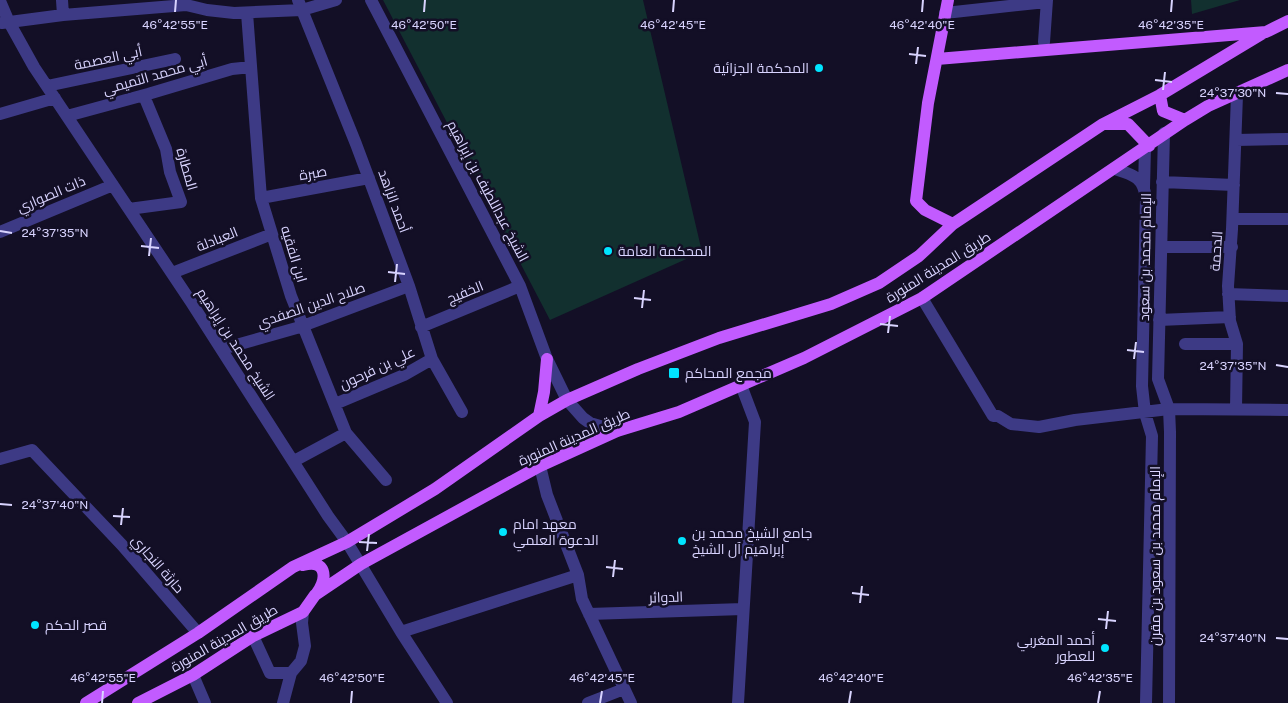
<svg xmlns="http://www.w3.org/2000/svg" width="1288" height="703" font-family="'Public Sans',Cairo,sans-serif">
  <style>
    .green { fill: #12302f }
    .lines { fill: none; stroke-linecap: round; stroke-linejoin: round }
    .minor { stroke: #3d3a85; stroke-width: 12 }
    .major { stroke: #c25bff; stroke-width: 12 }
    .ticks { fill: none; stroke: #d9d4ff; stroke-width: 2 }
    .poi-dot { fill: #00e5ff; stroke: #130f26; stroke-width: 2 }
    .labels { text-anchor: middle; stroke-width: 5; stroke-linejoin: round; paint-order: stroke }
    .street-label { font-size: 14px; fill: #d9d4ff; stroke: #130f26 }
    .poi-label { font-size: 14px; fill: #d9d4ff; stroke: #130f26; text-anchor: start }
    .ticks-label { font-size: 12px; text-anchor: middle; fill: #d9d4ff; stroke: #130f26; stroke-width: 5; stroke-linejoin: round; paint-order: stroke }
  </style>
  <rect width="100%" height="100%" fill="#130f26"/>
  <!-- green -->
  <path class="green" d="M383,0H643L702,252L550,320Z
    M1191,0H1240L1192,14Z"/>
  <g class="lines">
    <!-- minor -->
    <path class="minor" d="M62,0L63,15
      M298,0L356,144L409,286L432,359L462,412
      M371,0L520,286L547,359L567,400L583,418L590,423L617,431
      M0,1L9,22L34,67L191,302L328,516L347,542L401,632L447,703
      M247,13L261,198L291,296L346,433L386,480
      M945,13L1046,2
      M2,23L63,15L186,5L207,10L234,13L302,10L336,0
      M1044,42L1047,0
      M47,86L175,59
      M0,114L55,98
      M67,116L148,94L232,69L251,67
      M1164,133L1158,379L1169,409L1170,432L1169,703
      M1236,140L1288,139
      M1115,169C1134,175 1143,177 1146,198L1142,386L1145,413L1152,436L1146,703
      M1162,182L1234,185
      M1144,188L1145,148
      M261,198L369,178
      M129,209L181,202L170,172L166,149L144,96
      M1233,219H1288
      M0,232L113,185
      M1162,247H1232
      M172,273L272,234
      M1228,294L1288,296
      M922,298L993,416H998L1011,424L1039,427L1075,420L1169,409L1288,410
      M1159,320L1230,317
      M421,327L520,286
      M1185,344H1237
      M222,349L300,327L409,286
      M335,404L404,375L432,359
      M1236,409L1237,344L1230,321L1228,286L1232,229L1237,95
      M0,459L32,450L122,545L198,633
      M294,461L346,433
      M540,466L547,495L578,575L582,599L631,703
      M589,614L743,609
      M401,632L578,575
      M253,636L270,673H291
      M193,675L205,703
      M283,703L291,673L301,661L305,646L302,623L303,612
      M588,703L624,689
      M738,703L755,422L741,385"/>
    <!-- major -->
    <path class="major" d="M948,0L928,103L916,201L925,210L953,224
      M937,59L1266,32L1288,21
      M1185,120L1163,111L1160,95L1263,33
      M1106,124H1128L1149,146
      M539,416L544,392L547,359
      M303,565C326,559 328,577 317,593
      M86,703L198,633L293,567L347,542L435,489L539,416L567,400L638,369L719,338L831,304L879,283L919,256L953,224L1103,124L1160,95
      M138,703L193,675L253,636L303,612L315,595L361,564L540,466L617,431L679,412L804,358L922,298L1185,120L1208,106L1288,70"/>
  </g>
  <!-- ticks -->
  <path class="ticks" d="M175,12L176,0M424,12L425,0M673,12L674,0M922,12L923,0M1171,12L1172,0M909,54L926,56M916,64L918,47M1155,80L1172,82M1163,90L1165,72M1276,93L1288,94M0,231L12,233M141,246L159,248M149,256L151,238M388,272L405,274M395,282L397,264M634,298L651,300M642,308L644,290M880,324L898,326M888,333L890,316M1127,350L1144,352M1134,359L1136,342M1276,365L1288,367M0,504L12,505M113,516L130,517M121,525L123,508M359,542L377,543M367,551L369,534M606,567L623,569M613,577L615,560M852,593L869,595M860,603L862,586M1098,619L1116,621M1106,629L1108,611M1276,638L1288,639M102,703L103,691M351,703L352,691M600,703L602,691M849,703L851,691M1098,703L1100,691"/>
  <!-- markers -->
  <g class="poi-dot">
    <circle cx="819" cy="68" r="5"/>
    <circle cx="608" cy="251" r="5"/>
    <rect x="668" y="367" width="12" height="12" rx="2.5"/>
    <circle cx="503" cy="532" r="5"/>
    <circle cx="682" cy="541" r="5"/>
    <circle cx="35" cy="625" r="5"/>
    <circle cx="1105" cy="648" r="5"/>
  </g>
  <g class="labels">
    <!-- street labels -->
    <g class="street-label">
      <text transform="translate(108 58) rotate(-12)" y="5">أبي العصمة</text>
      <text transform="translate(155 75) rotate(-16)" y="5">أبي محمد التميمي</text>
      <text transform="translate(187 169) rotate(74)" y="5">المطارة</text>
      <text transform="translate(313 173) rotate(-10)" y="5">صبرة</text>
      <text transform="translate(488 191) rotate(62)" y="5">الشيخ عبداللطيف بن إبراهيم</text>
      <text transform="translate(51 194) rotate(-23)" y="5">ذات الصواري</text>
      <text transform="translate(394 201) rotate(70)" y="5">أحمد الزاهد</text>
      <text transform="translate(217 239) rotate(-22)" y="5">العبادلة</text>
      <text transform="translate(1216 251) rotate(-86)" y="5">الدحمة</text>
      <text transform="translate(294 254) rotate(73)" y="5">ابن الفقيه</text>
      <text transform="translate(1145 257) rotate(-89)" y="5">الإمام محمد بن سعود</text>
      <text transform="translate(938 267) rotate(-32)" y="5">طريق المدينة المنورة</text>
      <text transform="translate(465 292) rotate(-22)" y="5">الخفيج</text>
      <text transform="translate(311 305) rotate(-19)" y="5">صلاح الدين الصفدي</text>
      <text transform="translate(236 344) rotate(57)" y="5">الشيخ محمد بن إبراهيم</text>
      <text transform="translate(377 368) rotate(-25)" y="5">علي بن فرحون</text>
      <text transform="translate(574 437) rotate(-24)" y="5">طريق المدينة المنورة</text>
      <text transform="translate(1155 556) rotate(-90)" y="5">الإمام محمد بن سعود بن مقرن</text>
      <text transform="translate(158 564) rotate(49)" y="5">حارثة النجاري</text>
      <text transform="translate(666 597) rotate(-2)" y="5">الدوائر</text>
      <text transform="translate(224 638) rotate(-30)" y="5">طريق المدينة المنورة</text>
    </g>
    <!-- poi labels -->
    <g class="poi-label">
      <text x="809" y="73" text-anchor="end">المحكمة الجزائية</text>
      <text x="618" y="256">المحكمة العامة</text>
      <text x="685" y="378">مجمع المحاكم</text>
      <text x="513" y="529">معهد امام<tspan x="513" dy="16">الدعوة العلمي</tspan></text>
      <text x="692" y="538">جامع الشيخ محمد بن<tspan x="692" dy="16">إبراهيم آل الشيخ</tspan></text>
      <text x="45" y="630">قصر الحكم</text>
      <text x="1095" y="645" text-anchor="end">أحمد المغربي<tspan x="1095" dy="16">للعطور</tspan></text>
    </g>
  </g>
  <g class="ticks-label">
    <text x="175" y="29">46°42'55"E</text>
    <text x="424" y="29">46°42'50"E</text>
    <text x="673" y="29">46°42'45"E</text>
    <text x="922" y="29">46°42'40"E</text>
    <text x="1171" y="29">46°42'35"E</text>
    <text x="1233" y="97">24°37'30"N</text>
    <text x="55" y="237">24°37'35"N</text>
    <text x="1233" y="370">24°37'35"N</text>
    <text x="55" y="509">24°37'40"N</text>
    <text x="1233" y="642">24°37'40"N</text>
    <text x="103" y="682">46°42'55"E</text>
    <text x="352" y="682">46°42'50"E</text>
    <text x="602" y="682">46°42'45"E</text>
    <text x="851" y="682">46°42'40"E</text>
    <text x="1100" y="682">46°42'35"E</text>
  </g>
</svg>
